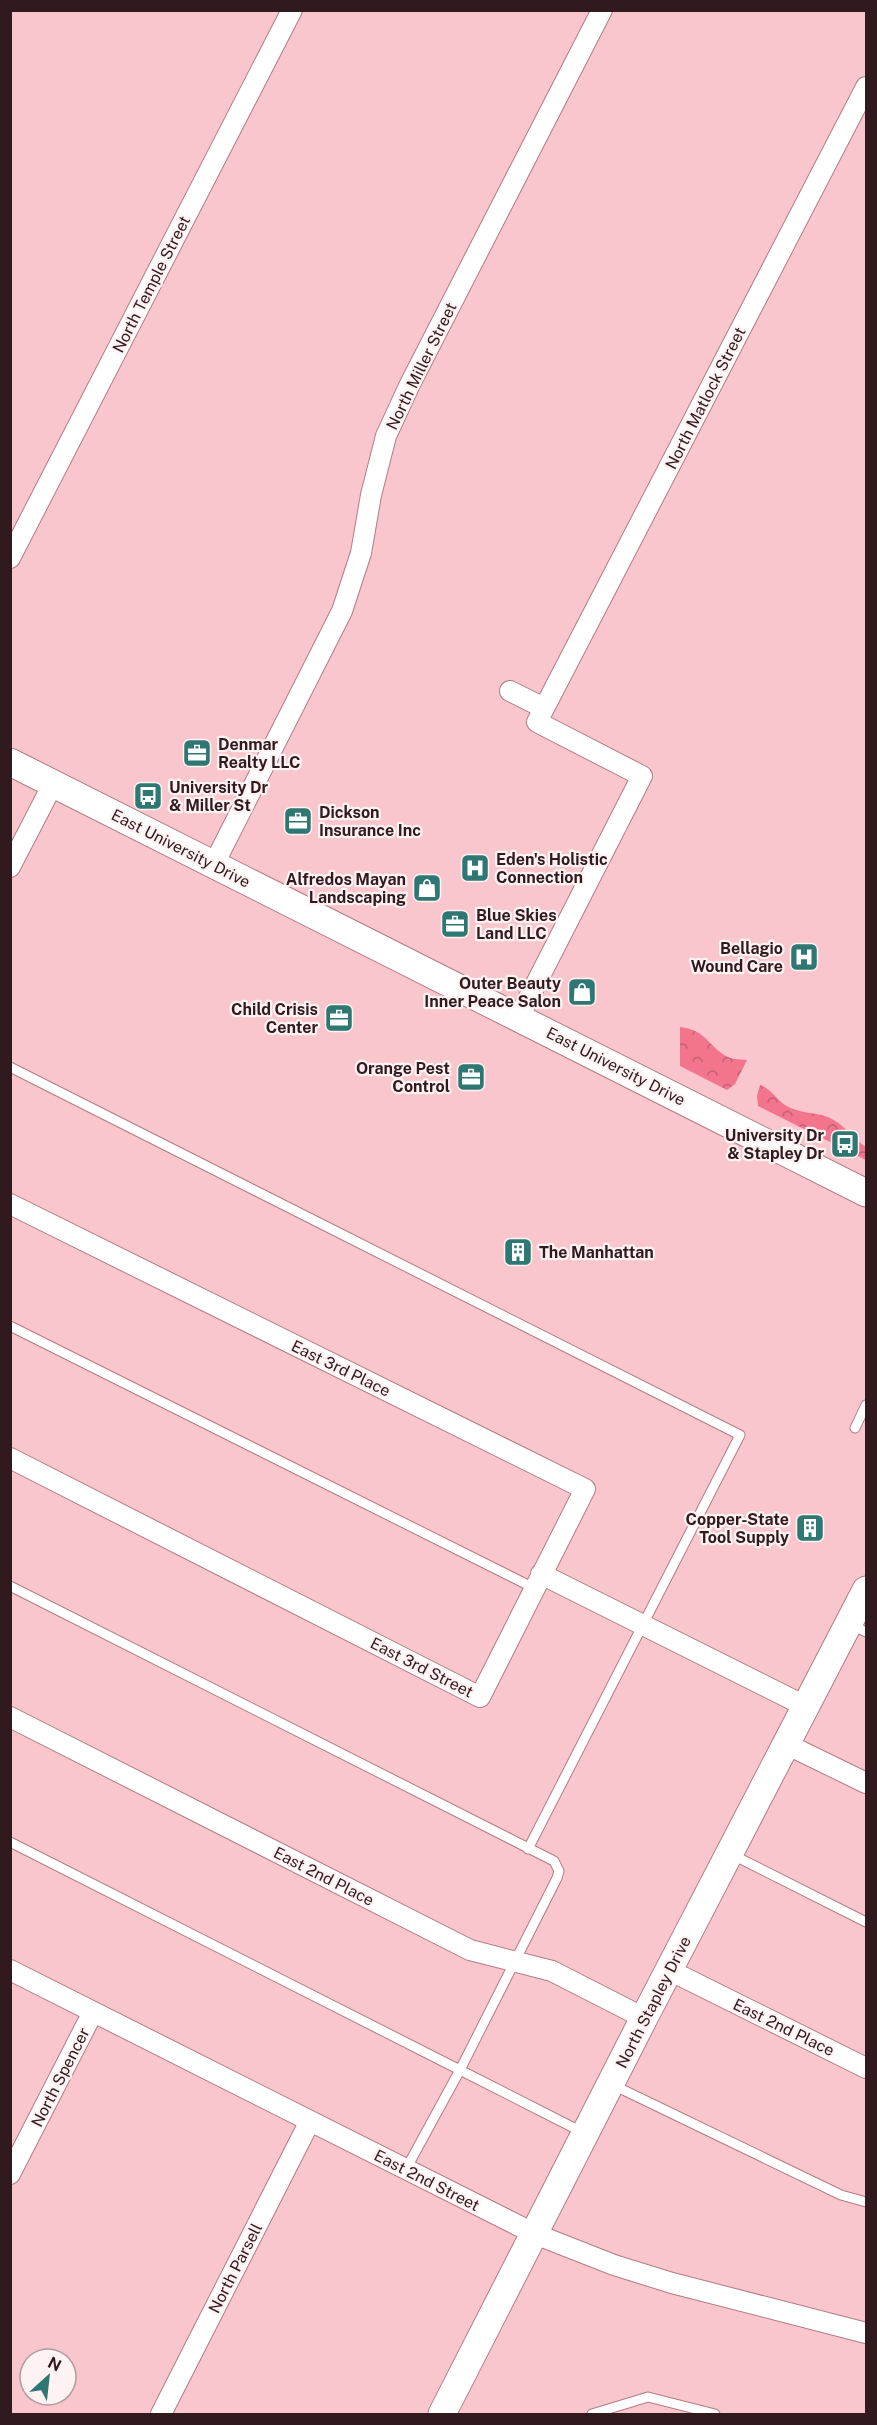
<svg xmlns="http://www.w3.org/2000/svg" width="877" height="2425" font-family="'Public Sans',sans-serif">
  <style>
    .park { fill: url(#park-crowns) }
    .lines { fill: none; stroke-linecap: round; stroke-linejoin: round }
    .lane-casing { stroke: #b47b84; stroke-width: 11 }
    .street-casing { stroke: #b47b84; stroke-width: 22 }
    .secondary-casing { stroke: #b47b84; stroke-width: 29 }
    .lane { stroke: #fff; stroke-width: 9 }
    .street { stroke: #fff; stroke-width: 20 }
    .secondary { stroke: #fff; stroke-width: 27 }
    .labels { text-anchor: middle; stroke-width: 4.5; stroke-linejoin: round; paint-order: stroke }
    .street-label { font-size: 16px; fill: #311a1e; stroke: #fff2f3 }
    .poi-label { font-size: 16px; font-weight: bold; fill: #311a1e; stroke: #fff2f3; text-anchor: end }
  </style>
  <defs>
    <pattern id="park-crowns" width="20" height="18" patternUnits="userSpaceOnUse" patternTransform="scale(1.5)"><rect width="20" height="18" fill="#f2748d"/><path d="M2 6a3 3 0 1 1 6 0M12 15a3 3 0 1 1 6 0" fill="none" stroke="#c55e73"/></pattern>
  </defs>
  <rect width="100%" height="100%" fill="#f8c6cc"/>
  <!-- park -->
  <path class="park" d="M680,1027C707,1030 707,1046 728,1057C733,1060 741,1059 747,1060L735,1084L727,1090L680,1066Z
    M760,1085C771,1089 776,1099 785,1105C802,1115 815,1111 830,1118C845,1125 853,1139 866,1147V1160L758,1106L757,1096Z"/>
  <g class="lines">
    <!-- lane casing -->
    <g class="lane-casing">
      <path id="lane" d="M10,1067L740,1435L528,1849
        M10,1326L534,1588
        M855,1428L866,1405
        M10,1586L554,1861L559,1871L557,1878L460,2070L584,2133
        M850,1624L866,1632
        M10,1842L460,2070L406,2169
        M731,1854L866,1922
        M613,2085L841,2195L866,2202
        M592,2414L648,2397L715,2414"/>
    </g>
    <!-- street casing -->
    <g class="street-casing">
      <path id="street" d="M10,558L292,10
        M510,691L544,708
        M214,864L342,611L361,553L371,495L386,436L410,384L602,10
        M10,867L53,784
        M519,1017L642,776L537,722L866,87
        M10,1204L585,1489L480,1697L10,1458
        M541,1574L805,1706
        M10,1717L470,1950L552,1971L644,2018
        M786,1744L866,1783
        M10,1970L535,2234L614,2265L672,2283L866,2333
        M669,1970L866,2068
        M10,2174L93,2012
        M161,2414L310,2121"/>
    </g>
    <!-- secondary casing -->
    <g class="secondary-casing">
      <path id="secondary" d="M10,762L866,1193
        M442,2414L644,2018L866,1590"/>
    </g>
    <!-- lane -->
    <use href="#lane" class="lane"/>
    <!-- street -->
    <use href="#street" class="street"/>
    <!-- secondary -->
    <use href="#secondary" class="secondary"/>
  </g>
  <!-- icons -->
  <defs>
    <g id="office-square" transform="scale(1.5)"><rect x="-9" y="-9" width="18" height="18" rx="4" fill="#2e7772" stroke="#fff2f3"/><path d="M-6-3h4V-5.5h4V-3h4V5H-6ZM-1-4.5V-3h2v-1.5ZM-6 0V1H6V0Z" fill="#fff"/></g>
    <g id="bus-square" transform="scale(1.5)"><rect x="-9" y="-9" width="18" height="18" rx="4" fill="#2e7772" stroke="#fff2f3"/><path d="M-5-6H5V4H4V6H2V4H-2V6H-4V4H-5ZM-3.5-4V0h7V-4ZM-3.5 1.2v1.5H-2V1.2ZM2 1.2v1.5H3.5V1.2Z" fill="#fff"/></g>
    <g id="hospital-square" transform="scale(1.5)"><rect x="-9" y="-9" width="18" height="18" rx="4" fill="#2e7772" stroke="#fff2f3"/><path d="M-5-5h3v3.5h4V-5h3V5h-3V1.5h-4V5h-3Z" fill="#fff"/></g>
    <g id="shop-square" transform="scale(1.5)"><rect x="-9" y="-9" width="18" height="18" rx="4" fill="#2e7772" stroke="#fff2f3"/><path d="M-5-2.5h2.3a2.7 3.5 0 0 1 5.4 0H5L5.5 6h-11ZM-1.5-2.5h3a1.5 2.3 0 0 0-3 0Z" fill="#fff"/></g>
    <g id="building-square" transform="scale(1.5)"><rect x="-9" y="-9" width="18" height="18" rx="4" fill="#2e7772" stroke="#fff2f3"/><path d="M-4-6H4V6H1V3H-1V6H-4ZM-2.5-4.3h1.7v1.8h-1.7ZM.8-4.3h1.7v1.8H.8ZM-2.5-1h1.7V.8h-1.7ZM.8-1h1.7V.8H.8Z" fill="#fff"/></g>
  </defs>
  <g fill-rule="evenodd">
    <use href="#office-square" x="197" y="753"/>
    <use href="#bus-square" x="148" y="796"/>
    <use href="#office-square" x="298" y="821"/>
    <use href="#hospital-square" x="475" y="868"/>
    <use href="#shop-square" x="427" y="888"/>
    <use href="#office-square" x="455" y="924"/>
    <use href="#hospital-square" x="804" y="957"/>
    <use href="#shop-square" x="582" y="992"/>
    <use href="#office-square" x="339" y="1018"/>
    <use href="#office-square" x="471" y="1077"/>
    <use href="#bus-square" x="845" y="1144"/>
    <use href="#building-square" x="518" y="1252"/>
    <use href="#building-square" x="810" y="1528"/>
  </g>
  <g class="labels">
    <!-- street labels -->
    <g class="street-label">
      <text transform="translate(151 284) rotate(-63)" y="6">North Temple Street</text>
      <text transform="translate(421 366) rotate(-64)" y="6">North Miller Street</text>
      <text transform="translate(705 398) rotate(-63)" y="6">North Matlock Street</text>
      <text transform="translate(181 848) rotate(27)" y="6">East University Drive</text>
      <text transform="translate(616 1066) rotate(27)" y="6">East University Drive</text>
      <text transform="translate(341 1368) rotate(26)" y="6">East 3rd Place</text>
      <text transform="translate(422 1667) rotate(27)" y="6">East 3rd Street</text>
      <text transform="translate(324 1876) rotate(27)" y="6">East 2nd Place</text>
      <text transform="translate(653 2002) rotate(-63)" y="6">North Stapley Drive</text>
      <text transform="translate(784 2027) rotate(26)" y="6">East 2nd Place</text>
      <text transform="translate(60 2077) rotate(-63)" y="6">North Spencer</text>
      <text transform="translate(427 2180) rotate(27)" y="6">East 2nd Street</text>
      <text transform="translate(235 2268) rotate(-63)" y="6">North Parsell</text>
    </g>
    <!-- poi labels -->
    <g class="poi-label">
      <text x="218" y="750" text-anchor="start">Denmar<tspan x="218" dy="18">Realty LLC</tspan></text>
      <text x="169" y="793" text-anchor="start">University Dr<tspan x="169" dy="18">&amp; Miller St</tspan></text>
      <text x="319" y="818" text-anchor="start">Dickson<tspan x="319" dy="18">Insurance Inc</tspan></text>
      <text x="496" y="865" text-anchor="start">Eden's Holistic<tspan x="496" dy="18">Connection</tspan></text>
      <text x="406" y="885">Alfredos Mayan<tspan x="406" dy="18">Landscaping</tspan></text>
      <text x="476" y="921" text-anchor="start">Blue Skies<tspan x="476" dy="18">Land LLC</tspan></text>
      <text x="783" y="954">Bellagio<tspan x="783" dy="18">Wound Care</tspan></text>
      <text x="561" y="989">Outer Beauty<tspan x="561" dy="18">Inner Peace Salon</tspan></text>
      <text x="318" y="1015">Child Crisis<tspan x="318" dy="18">Center</tspan></text>
      <text x="450" y="1074">Orange Pest<tspan x="450" dy="18">Control</tspan></text>
      <text x="824" y="1141">University Dr<tspan x="824" dy="18">&amp; Stapley Dr</tspan></text>
      <text x="539" y="1258" text-anchor="start">The Manhattan</text>
      <text x="789" y="1525">Copper-State<tspan x="789" dy="18">Tool Supply</tspan></text>
    </g>
  </g>
  <!-- border -->
  <rect width="877" height="2425" fill="none" stroke="#311a1e" stroke-width="24"/>
  <!-- north arrow -->
  <g transform="translate(48 2377) rotate(27)"><circle r="28" fill="#fff2f3" stroke="#ad9c9e" stroke-width="1.5"/>
  <path d="M0-4.5L10 22L0 15L-10 22Z" fill="#2e7772"/>
  <text y="-9" font-size="16" font-weight="bold" text-anchor="middle" fill="#311a1e">N</text>
  </g>
</svg>
